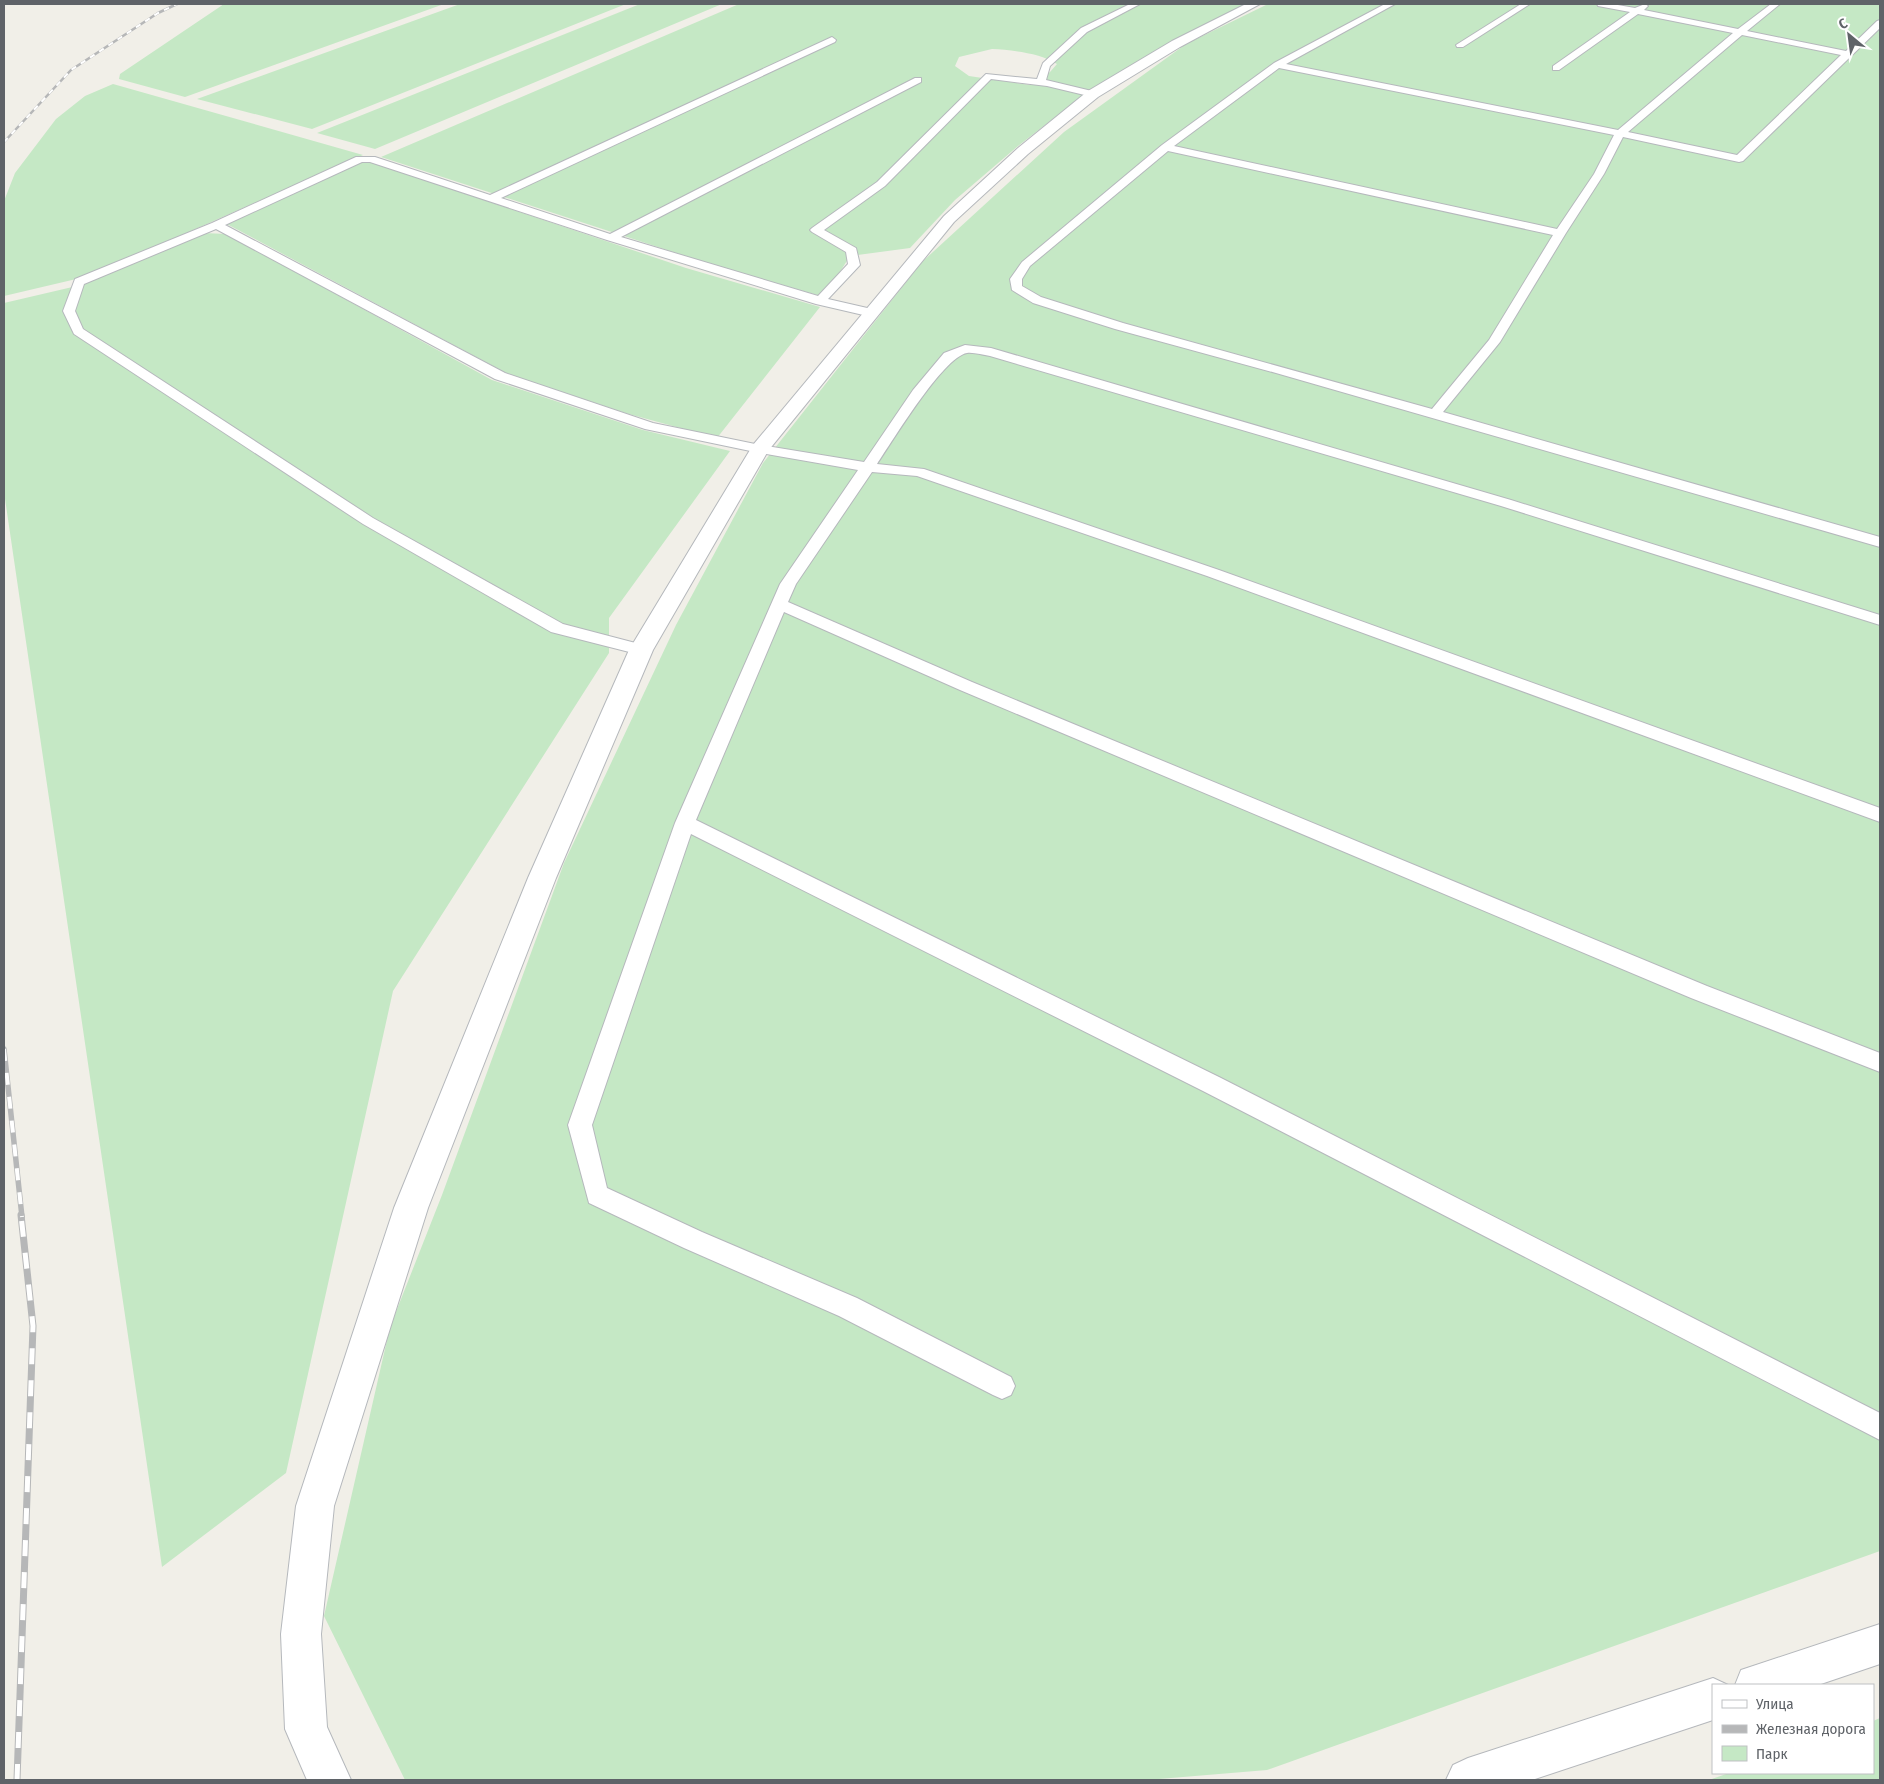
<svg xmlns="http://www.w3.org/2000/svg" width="1884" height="1784" font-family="'Fira Sans Condensed',sans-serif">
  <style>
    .green { fill: #c5e8c5; fill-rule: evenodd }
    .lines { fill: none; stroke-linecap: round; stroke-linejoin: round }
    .lane-casing { stroke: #b5b8bc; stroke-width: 2 }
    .street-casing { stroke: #b5b8bc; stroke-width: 2 }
    .lane { fill: #fff; fill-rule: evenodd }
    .street { fill: #fff; fill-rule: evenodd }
    .rail-far2-casing { stroke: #b6b7b8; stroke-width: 2.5 }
    .rail-far1-casing { stroke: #b6b7b8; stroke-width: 5.5 }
    .rail-casing { stroke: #b6b7b8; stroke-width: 7 }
    .rail-far2 { stroke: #fff; stroke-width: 2; stroke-dasharray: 5.5; stroke-linecap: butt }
    .rail-far1 { stroke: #fff; stroke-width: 4; stroke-dasharray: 12; stroke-linecap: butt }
    .rail { stroke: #fff; stroke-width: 5; stroke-dasharray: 16; stroke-linecap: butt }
  </style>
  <rect width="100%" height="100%" fill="#f1efe8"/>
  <!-- green -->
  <path class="green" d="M224,4H444L185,97L119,79L120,74Z
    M460,4H626L312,129L197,99Z
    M640,4H722L375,149L317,133Z
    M739,4H1246L1094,87L1018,146L955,200L910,248L850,256L824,297L707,263L381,157ZM992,49C1012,50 1041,53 1057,64L1050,72L1030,85L969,76L955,66L959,57Z
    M1268,4H1880V1551L1267,1770L1147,1780H405L324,1616L390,1327L442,1195L564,863L676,625L763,463L922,262L1064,132L1186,44Z
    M113,84L363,155L89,276L4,296V201L15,173L56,119L85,96Z
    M365,160L686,268L820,307L717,438L625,413L508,374L223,222Z
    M203,233L227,234L492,380L643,430L730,451L609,618V653L393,991L286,1473L162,1567L4,492V303L81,285Z
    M1880,1718V1780H1709L1729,1773H1873V1721Z"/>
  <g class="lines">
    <!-- lane casing -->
    <g class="lane-casing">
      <path id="lane" d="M1130,4H1140L1087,32L1050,66L1046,80L1096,92V96L1093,97L1047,86L991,79L885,186L824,230L856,248L860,265L828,299L876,310L878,313L876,316L872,317L816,304L607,240L370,162H362L225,225L505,373L653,423L760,445L864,462L913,390L944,353L965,345L991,348L1511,500L1880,615V625L1501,506L990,356C983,355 973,352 967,353C943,357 892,442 877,464L924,469L1219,570L1880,808V822L1207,576L917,476L872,472L796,584L788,602L972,682L1707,986L1880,1053V1072L1691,998L960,690L784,612L696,820L1219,1077L1880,1413V1440L1203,1091L691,834L592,1125L607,1188L702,1232L857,1298L1011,1377L1015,1386L1011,1395L1002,1399L993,1395L839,1316L684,1248L589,1203L568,1125L675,823L780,584L858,470L760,453L645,429L495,379L216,229L84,284L75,311L83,329L373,518L563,624L647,646L649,650L647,654L641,655L551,632L363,524L74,334L63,311L75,279L212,223L356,157H375L490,195L832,37L836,40L835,42L501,198L610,234L915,78H921V82L621,237L818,296L848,264L846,252L812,232L810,230L812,228L877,182L986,74L1037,79L1043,63L1081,28Z
        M1385,4H1395L1286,64L1618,130L1733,33L1638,14L1559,70H1553V66L1630,12L1598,6L1597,4H1612L1635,8L1645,4L1648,6L1644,10L1738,29L1771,4H1780L1747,31L1846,51L1877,21L1880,20V28L1743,161L1739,162L1623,137L1604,174L1566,233L1500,342L1443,412L1880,537V547L1276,373L1115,329L1033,303L1012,290L1010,279L1022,262L1162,145L1274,63ZM1742,35L1841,55L1737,155L1628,132ZM1279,68L1614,135L1594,174L1557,229L1174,146ZM1168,151L1553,235L1489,340L1432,409L1123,323L1041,297L1022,286V279L1030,266Z
        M1521,4H1530L1463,47H1457L1456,45Z"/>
    </g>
    <!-- street casing -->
    <g class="street-casing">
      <path id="street" d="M1246,4H1260L1180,47L1098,97L1028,154L954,222L768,451L653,650L556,878L428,1208L334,1506L321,1634L327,1727L351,1780H307L285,1729L281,1634L296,1506L394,1208L528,878L629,650L753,445L944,216L1018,148L1088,91L1172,41Z
        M1880,1624V1664L1818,1685H1735L1741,1670Z
        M1713,1678L1728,1685H1713V1720L1532,1780H1446L1453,1765L1468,1758Z"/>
    </g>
    <!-- lane -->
    <use href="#lane" class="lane"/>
    <!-- street -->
    <use href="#street" class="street"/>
    <!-- rail-far2 casing -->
    <g class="rail-far2-casing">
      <path id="rail-far2" d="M4,142L71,70L158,13L177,4"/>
    </g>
    <!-- rail-far1 casing -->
    <g class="rail-far1-casing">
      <path id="rail-far1" d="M4,1049L22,1217"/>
    </g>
    <!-- rail casing -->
    <g class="rail-casing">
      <path id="rail" d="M17,1780L33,1326L21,1215"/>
    </g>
    <!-- rail-far2 -->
    <use href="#rail-far2" class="rail-far2"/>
    <!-- rail-far1 -->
    <use href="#rail-far1" class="rail-far1"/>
    <!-- rail -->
    <use href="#rail" class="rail"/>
  </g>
  <!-- border -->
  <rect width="1884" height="1784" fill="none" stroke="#5f6368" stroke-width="10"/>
  <!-- legend -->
  <rect x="1712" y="1684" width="162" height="90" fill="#ffffff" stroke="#bfc1c3"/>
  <rect x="1722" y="1700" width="25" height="8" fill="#ffffff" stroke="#bfc1c3"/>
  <text x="1756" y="1709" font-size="15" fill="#5f6368">Улица</text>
  <rect x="1722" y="1725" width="25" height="8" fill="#b6b7b8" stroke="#bfc1c3"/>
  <text x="1756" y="1734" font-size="15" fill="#5f6368">Железная дорога</text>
  <rect x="1722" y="1746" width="25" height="15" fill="#c5e8c5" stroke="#bfc1c3"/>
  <text x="1756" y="1759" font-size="15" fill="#5f6368">Парк</text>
  <!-- north arrow -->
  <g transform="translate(1849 35) rotate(331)" stroke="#ffffff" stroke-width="4" paint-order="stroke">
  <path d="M0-4L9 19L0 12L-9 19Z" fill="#5f6368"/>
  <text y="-8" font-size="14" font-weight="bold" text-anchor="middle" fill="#5f6368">С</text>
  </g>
</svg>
